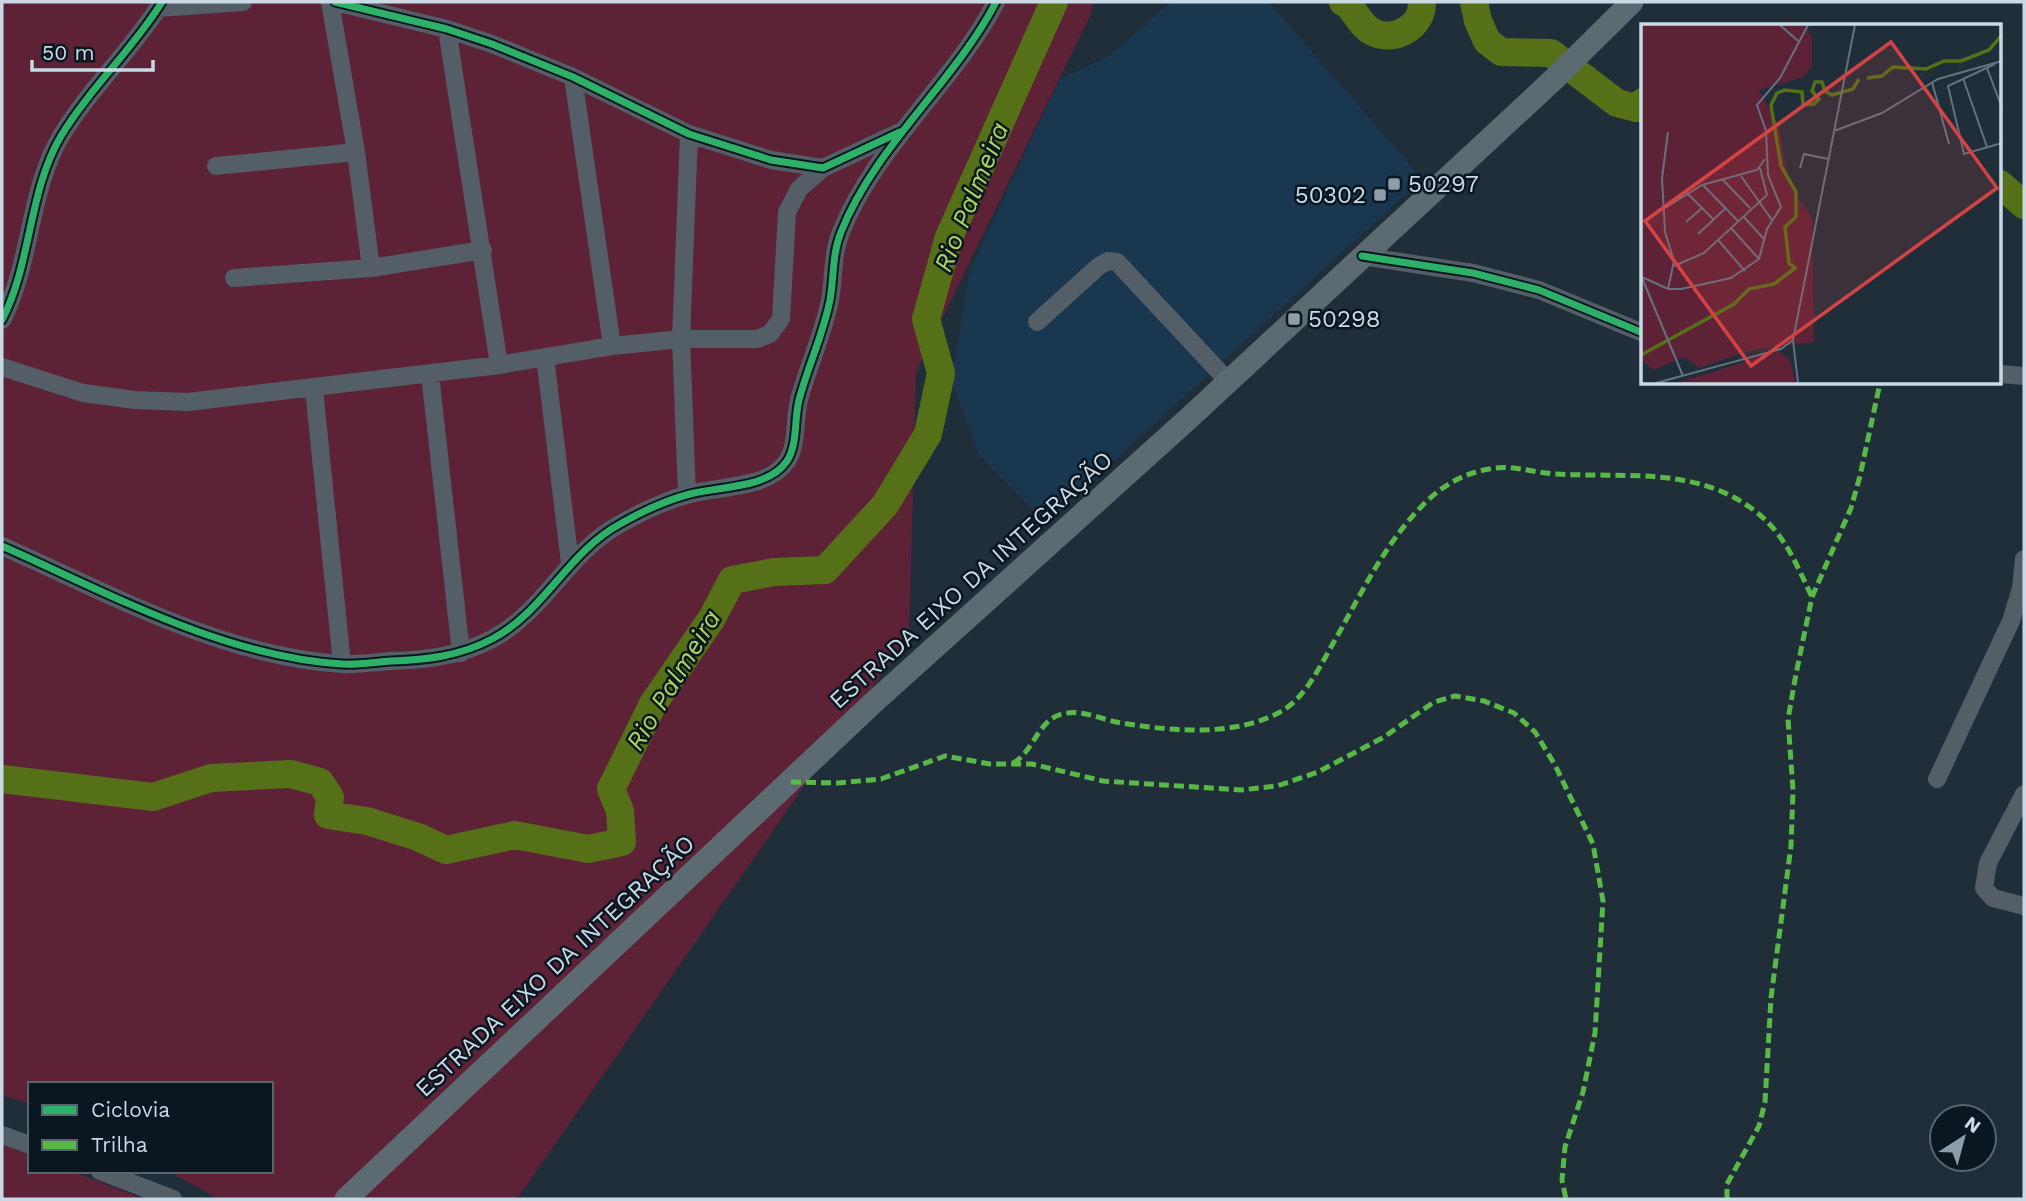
<svg xmlns="http://www.w3.org/2000/svg" width="2026" height="1201" font-family="'Work Sans',sans-serif">
  <style>
    .built { fill: #193850 }
    .green { fill: #5d2236 }
    .lines { fill: none; stroke-linecap: round; stroke-linejoin: round }
    .river { stroke: #567018; stroke-width: 28 }
    .minor { stroke: #545e66; stroke-width: 18 }
    .major { stroke: #5b6b71; stroke-width: 23 }
    .quiet { stroke: #58b947; stroke-width: 5; stroke-dasharray: 10 5; stroke-linecap: butt }
    .cycleway-casing { stroke: #0b1720; stroke-width: 11 }
    .cycleway { stroke: #2db169; stroke-width: 7 }
    .poi-dot { fill: #8e9daa; stroke: #0b1720; stroke-width: 2.5 }
    .labels { text-anchor: middle; stroke-width: 5; stroke-linejoin: round; paint-order: stroke }
    .poi-label { font-size: 24px; fill: #c9d9e6; stroke: #0b1720; text-anchor: start }
    .street-label { font-size: 24px; fill: #c9d9e6; stroke: #0b1720 }
    .water-label { font-size: 26px; font-style: italic; fill: #acd45c; stroke: #0b1720 }
    .inset-river { fill: none; stroke: #567018; stroke-width: 3.5 }
    .inset-road { fill: none; stroke: #64727f; stroke-width: 2 }
    .view { fill: #d44344; fill-opacity: 0.15; stroke: #d44344; stroke-width: 3.5 }
    .inset-edge { fill: none; stroke: #c9d9e6; stroke-width: 3.5 }
  </style>
  <rect width="100%" height="100%" fill="#202e3a"/>
  <!-- built -->
  <path class="built" d="M1171,2H1269L1422,179L1046,523L979,455L951,379L970,269L1060,79L1109,56Z"/>
  <!-- green -->
  <path class="green" d="M2,2H1093L1091,14L916,372L909,635L517,1199H219L168,1171H271V1084H30V1104L2,1095Z
    M2,1144L30,1155V1171H71L144,1199H2Z"/>
  <g class="lines">
    <!-- river -->
    <path class="river" d="M1343,2H1346C1353,10 1363,27 1371,31C1393,44 1423,27 1422,2
      M1474,2L1478,21L1487,41L1501,52L1551,53L1617,103L1636,108L1643,102
      M2000,184L2024,205
      M2,779L153,797L211,778L291,774L320,782L330,797L328,815L367,821L418,837L446,850L515,835L588,849L622,842L620,811L611,789L653,704L712,618L732,580L774,572L825,570L885,505L928,434L941,373L926,319L949,237L1054,2"/>
    <!-- minor -->
    <path class="minor" d="M330,2L356,152L371,268
      M335,2L447,29L492,44L573,77L689,134L771,160L823,168L900,132
      M158,8L243,2
      M447,29L499,365
      M573,77L612,346
      M216,166L356,152
      M1362,256L1473,273L1539,290L1643,333
      M234,278L371,268L483,250
      M2,320C32,262 28,192 61,136C90,88 133,49 162,2
      M1037,322L1099,266L1108,261L1117,262L1228,381
      M545,357L570,563
      M2,367L83,393L135,400L188,402L499,365L612,346L681,339H757L770,334L781,319L787,212L799,189L823,168
      M430,374L461,653
      M2000,374L2024,376
      M314,389L342,664
      M687,495L681,339L689,134
      M2,546C108,593 224,657 342,664C358,665 375,662 391,661C426,660 460,656 492,639C544,612 568,552 620,524C641,512 667,500 690,494C720,486 768,489 787,461C798,444 794,419 799,400C808,366 823,335 830,300C834,278 832,254 841,232C875,146 954,83 996,2
      M1937,779L2011,621L2021,588L2024,559
      M2024,794L1988,863L1984,888L1993,898L2024,906
      M2,1135L30,1145
      M100,1171L173,1199"/>
    <!-- major -->
    <path class="major" d="M346,1199L874,702L1188,419L1553,80L1632,2"/>
    <!-- quiet -->
    <path class="quiet" d="M1013,763C1033,752 1037,723 1059,715C1078,708 1098,718 1116,722C1168,731 1234,738 1282,711C1307,696 1321,664 1335,640C1361,594 1384,545 1421,507C1440,487 1461,474 1489,469C1512,464 1533,473 1556,474C1624,478 1697,466 1755,511C1785,534 1796,564 1812,597
      M791,782L838,783L881,779L945,756L990,764H1032L1103,781L1241,790L1277,786L1318,772L1384,737L1434,702L1455,696L1484,701L1514,713L1535,732L1555,765L1593,844L1603,901L1595,1033L1583,1092L1565,1147L1562,1180L1566,1199
      M1727,1199V1184L1759,1126L1765,1102L1771,998L1791,846L1793,790L1788,719L1796,674L1812,597L1851,508L1860,476L1880,383"/>
    <!-- cycleway casing -->
    <g class="cycleway-casing">
      <path id="cycleway" d="M335,2L447,29L492,44L573,77L689,134L771,160L823,168L900,132
        M1362,256L1473,273L1539,290L1643,333
        M2,320C32,262 28,192 61,136C90,88 133,49 162,2
        M2,546C108,593 224,657 342,664C358,665 375,662 391,661C426,660 460,656 492,639C544,612 568,552 620,524C641,512 667,500 690,494C720,486 768,489 787,461C798,444 794,419 799,400C808,366 823,335 830,300C834,278 832,254 841,232C875,146 954,83 996,2"/>
    </g>
    <!-- cycleway -->
    <use href="#cycleway" class="cycleway"/>
  </g>
  <!-- markers -->
  <g class="poi-dot">
    <rect x="1387" y="177" width="14" height="14" rx="3.5"/>
    <rect x="1373" y="188" width="14" height="14" rx="3.5"/>
    <rect x="1287" y="312" width="14" height="14" rx="3.5"/>
  </g>
  <g class="labels">
    <!-- poi labels -->
    <g class="poi-label">
      <text x="1408" y="192">50297</text>
      <text x="1366" y="203" text-anchor="end">50302</text>
      <text x="1308" y="327">50298</text>
    </g>
    <!-- street labels -->
    <g class="street-label">
      <text transform="translate(971 580) rotate(-42)" y="8">ESTRADA EIXO DA INTEGRAÇÃO</text>
      <text transform="translate(555 966) rotate(-43)" y="8">ESTRADA EIXO DA INTEGRAÇÃO</text>
    </g>
    <!-- water labels -->
    <g class="water-label">
      <text transform="translate(971 197) rotate(-68)" y="9">Rio Palmeira</text>
      <text transform="translate(673 680) rotate(-59)" y="9">Rio Palmeira</text>
    </g>
  </g>
  <!-- overview -->
  <g transform="translate(1641 24)">
    <rect width="360" height="360" fill="#202e3a"/>
    <path d="M0,1H163L171,13V42L162,53L118,66L138,102L148,161L171,194L173,318L111,326L58,344L43,333L12,346L0,335ZM138,327L148,334L155,359H36Z" fill="#5d2236"/>
    <path class="inset-river" d="M226,54L241,52L252,43L285,45L303,37H320L348,26L361,11M0,331L93,280L108,265L133,260L154,244L148,239L144,203L155,193V168L140,142L130,81L136,69L144,66L161,68L162,81L173,80L178,75L171,67L174,58H181L184,67L191,71L212,65L218,55"/>
    <path class="inset-road" d="M139,1L157,17M354,40L307,62L323,130L361,119M346,44L361,84M322,54L346,123M291,58L308,120M193,107L241,89L297,55L361,37M159,144L163,130L187,135M100,152L131,196M81,155L109,184M62,161L97,197M45,168L73,196M24,184L61,161L116,146L124,135M102,192L123,215M45,198L61,184M90,204L118,235M57,210L85,184M77,216L104,247M33,242L63,229L126,171L119,144M1,253L27,265H40L90,254L118,235L126,205L140,183L127,151L125,107L116,81L139,54L167,1M1,254L42,352M27,265L33,237L24,208L21,154L27,108M15,359L140,325L152,316M157,359L152,316L214,1"/>
    <path class="view" d="M250,18L356,164L110,342L4,197Z"/>
    <rect width="360" height="360" class="inset-edge"/>
  </g>
  <!-- border -->
  <rect width="2026" height="1201" fill="none" stroke="#c9d9e6" stroke-width="7"/>
  <!-- legend -->
  <rect x="28" y="1082" width="245" height="91" fill="#0b1720" stroke="#57656f" stroke-width="2"/>
  <rect x="42" y="1105" width="35" height="10" fill="#2db169" stroke="#57656f" stroke-width="2"/>
  <text x="91" y="1117" font-size="21" fill="#c9d9e6">Ciclovia</text>
  <rect x="42" y="1140" width="35" height="10" fill="#58b947" stroke="#57656f" stroke-width="2"/>
  <text x="91" y="1152" font-size="21" fill="#c9d9e6">Trilha</text>
  <!-- north arrow -->
  <g transform="translate(1963 1138) rotate(36)"><circle r="33" fill="#0b1720" stroke="#57656f" stroke-width="2"/>
  <path d="M0-5L12 26L0 18L-12 26Z" fill="#8e9daa"/>
  <text y="-10" font-size="19" font-weight="bold" text-anchor="middle" fill="#c9d9e6">N</text>
  </g>
  <!-- scale -->
  <path d="M32 60v10h121v-10" fill="none" stroke="#c9d9e6" stroke-width="3.5"/>
  <text x="42" y="60" font-size="21" fill="#c9d9e6" stroke="#0b1720" stroke-width="5" paint-order="stroke">50 m</text>
</svg>
